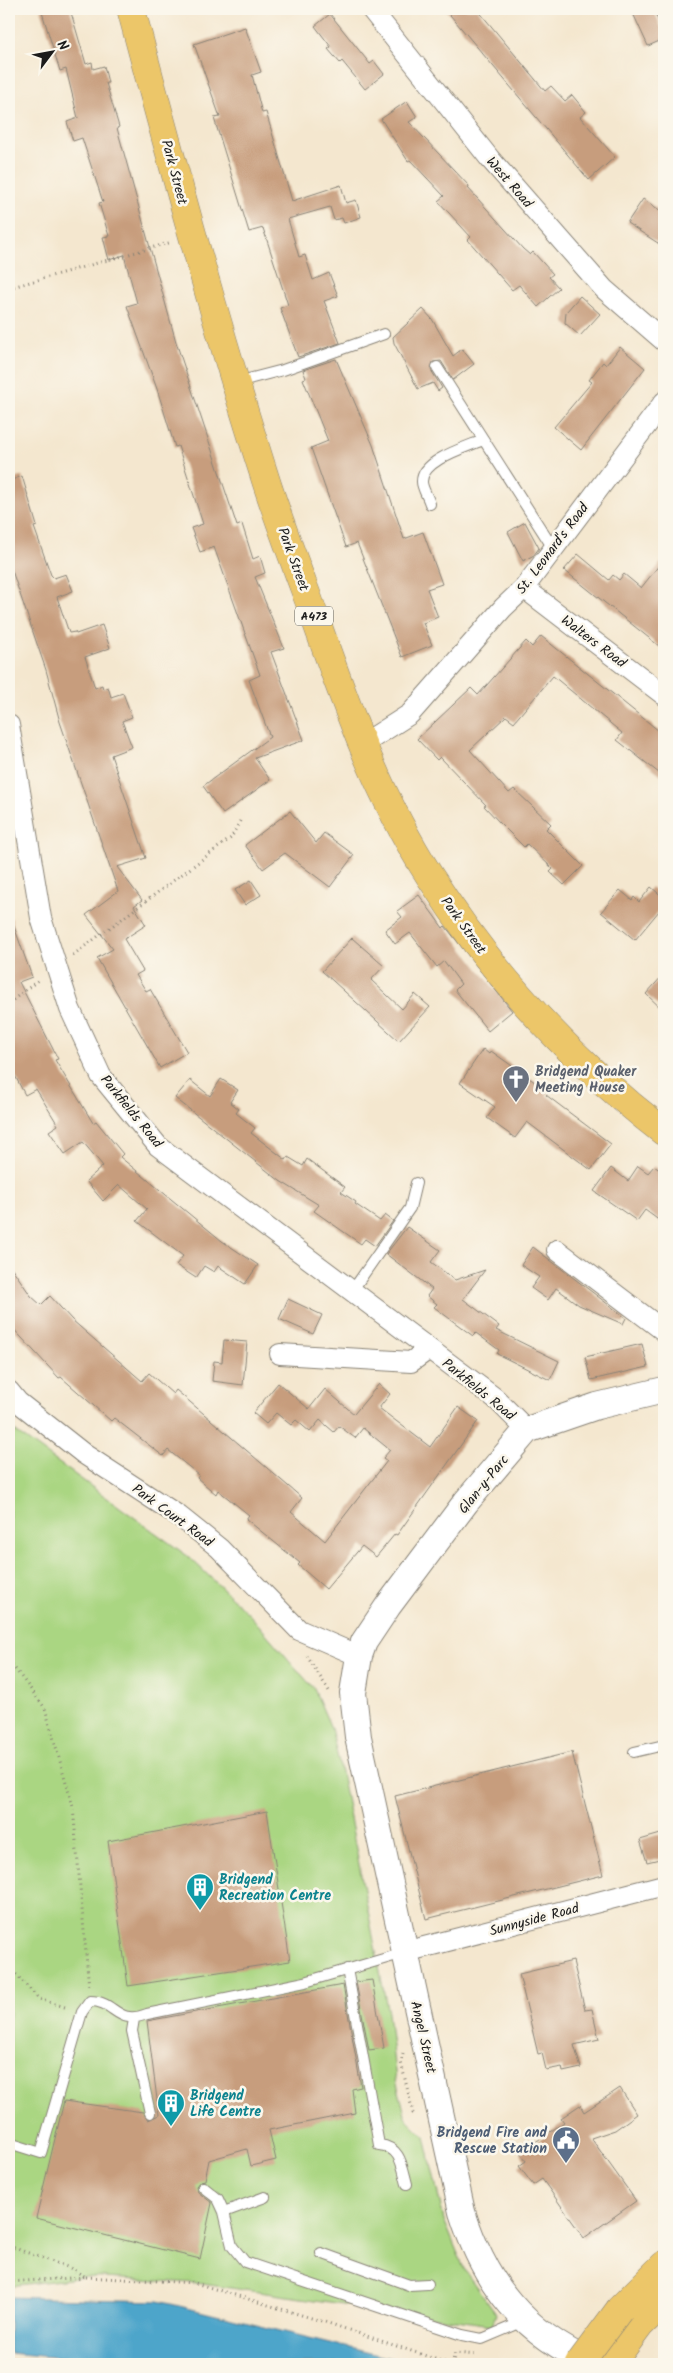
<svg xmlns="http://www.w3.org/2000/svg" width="673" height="2373" font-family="Kalam,sans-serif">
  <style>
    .green { fill: #aad682; stroke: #63794f }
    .water { fill: #4da5ca; stroke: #346073 }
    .building { fill: #c79d7d }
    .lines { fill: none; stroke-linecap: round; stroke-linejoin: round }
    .service-casing { stroke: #888276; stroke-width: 12 }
    .minor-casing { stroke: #888276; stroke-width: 22 }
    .tertiary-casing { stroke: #888276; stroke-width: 28 }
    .primary-casing { stroke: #888276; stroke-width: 29 }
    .path { stroke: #888276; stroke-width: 3; stroke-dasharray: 1 4; stroke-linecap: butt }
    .service { stroke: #fff; stroke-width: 10 }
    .minor { stroke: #fff; stroke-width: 20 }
    .tertiary { stroke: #fff; stroke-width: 26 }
    .primary { stroke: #ecc669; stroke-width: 28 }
    .primary-bridge-casing { stroke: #888276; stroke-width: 29; stroke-linecap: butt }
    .primary-bridge { stroke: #ecc669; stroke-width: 28 }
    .labels { text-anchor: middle; stroke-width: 5; stroke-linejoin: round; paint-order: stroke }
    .shield { fill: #fbf7ec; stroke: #5f5e5a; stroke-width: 1 }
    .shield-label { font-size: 12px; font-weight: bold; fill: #1c1c1c }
    .street-label { font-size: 14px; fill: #1c1c1c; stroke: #fbf7ec }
    .worship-label { font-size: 14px; font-weight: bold; fill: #5b616d; stroke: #fbf7ec; text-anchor: start }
    .culture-label { font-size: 14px; font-weight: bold; fill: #0d838f; stroke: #fbf7ec; text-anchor: start }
    .service-label { font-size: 14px; font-weight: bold; fill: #4e5e75; stroke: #fbf7ec; text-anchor: end }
  </style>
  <rect width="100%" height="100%" fill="#fbf7ec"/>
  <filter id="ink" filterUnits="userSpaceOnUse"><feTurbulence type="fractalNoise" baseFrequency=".02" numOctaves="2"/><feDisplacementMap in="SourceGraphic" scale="10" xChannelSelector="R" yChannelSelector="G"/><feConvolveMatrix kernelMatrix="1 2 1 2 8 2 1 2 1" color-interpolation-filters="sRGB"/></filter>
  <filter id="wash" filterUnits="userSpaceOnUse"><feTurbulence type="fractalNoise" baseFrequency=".0096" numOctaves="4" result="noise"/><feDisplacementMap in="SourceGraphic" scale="20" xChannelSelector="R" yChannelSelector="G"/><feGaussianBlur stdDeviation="1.12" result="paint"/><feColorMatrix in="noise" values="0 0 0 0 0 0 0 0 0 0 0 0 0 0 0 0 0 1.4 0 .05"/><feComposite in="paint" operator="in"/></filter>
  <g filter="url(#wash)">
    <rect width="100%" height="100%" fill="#f4e7cf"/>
    <!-- green -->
    <path class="green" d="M9,1427L189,1557L250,1615L314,1689L331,1728L341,1772L388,2013L396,2080L406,2118L425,2137L444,2220L465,2271L496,2314L492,2325L195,2283L86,2277L9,2286Z"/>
    <!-- water -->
    <path class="water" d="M9,2297L159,2301L415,2364H126L9,2353Z"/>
    <g id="blocks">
      <!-- building -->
      <path class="building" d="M41,9H70L86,64L92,62L93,69L104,66L108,83H106L119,127L117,128L176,342L237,526L242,524L253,559L260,556L265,573L255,577L284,648L271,652L304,740L255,758L270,780L223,814L203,786L270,737L249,680L260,675L214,547L200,552L191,528L203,524L178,446L175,447L157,389L127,306L137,303L124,255L109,260L103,237L109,236L99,203L103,202L82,138L73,141L67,122L78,118L66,69L60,71Z
        M445,9H477L545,91L551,86L565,101L572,95L586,112L580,117L615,157L589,180Z
        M631,9H653L664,33V39L648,46Z
        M330,14L370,64L374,61L384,74L365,89L342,61L340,63L328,49L331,47L315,26Z
        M245,27L261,72L252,75L262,113L266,112L292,201L341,185L346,203L356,200L361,217L344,223L342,218L334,220L330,207L288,219L299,257L305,255L313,280L329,273L338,296L324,301L340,343L298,357L280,308L288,305L263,228L249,232L214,118L220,117L194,44Z
        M407,101L417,117L409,122L469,186L468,188L523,249L530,255L533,252L553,274L549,277L559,288L538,307L519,285L512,290L468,240L471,237L438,201L444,196L410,160L408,161L381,119Z
        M643,199L664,213V247L627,223Z
        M580,296L600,314L580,336L565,323L566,312Z
        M423,309L432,319L453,356L462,349L474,364L453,380L441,361L433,362L431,370L442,388L438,391L433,383L418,389L394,343L393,337Z
        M620,347L645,368L581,450L554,427L592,382L589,380L603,362L606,365Z
        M336,359L373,445L404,539L423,532L442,584L427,589L438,617L423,623L432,645L402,657L357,543L346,547L311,448L328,441L303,379L306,378L303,370Z
        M22,476L37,526L34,527L51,575L54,578L66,574L73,591L57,597L69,633L75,632L76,634L102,625L110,648L85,657L95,688L102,685L103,689L108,687L111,697L123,693L132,717L122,721L132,747L111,755L146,858L117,867L142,900L134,906L146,925L124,939L143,971L136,975L146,991L150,989L187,1052L160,1068L97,958L113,949L86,915L118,891L60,722L46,670L9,562V481Z
        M525,522L539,548L534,555L523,561L508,532Z
        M578,554L609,580L613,575L619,580L624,574L641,588L664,559V650L564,570Z
        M541,636L664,735V777L617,740L622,733L553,676L514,722L506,716L470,750L509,793L514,789L551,824L546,829L583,866L564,885L550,872L553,869L527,844L524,847L500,823L484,806L486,805L440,757L437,760L417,739L471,688L478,695L526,641L532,647Z
        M290,811L316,843L324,833L354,855L330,887L285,853L263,869L245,845Z
        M251,880L261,895L245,905L235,890Z
        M651,887L664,898V905L635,940L601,912L620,890L632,900L634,897L639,902Z
        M419,895L443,928L445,926L512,1011L488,1031L455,990L461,984L444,961L437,967L410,933L395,944L385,930L402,917L397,911Z
        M9,918H11L32,977L19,982L58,1059L55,1060L93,1123L96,1121L123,1154L120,1157L222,1241L258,1265L245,1284L218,1266L214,1272L204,1266L196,1278L176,1265L183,1256L137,1221L147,1209L119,1185L103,1201L86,1181L103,1166L83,1142L65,1154L49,1131L58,1125L36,1089L25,1095L9,1064Z
        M352,938L384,966L371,980L402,1009L415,994L430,1007L399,1041L322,971Z
        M664,974V1011L646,994Z
        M483,1049L489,1054L491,1051L549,1092L546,1095L611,1144L591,1170L527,1122L515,1138L487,1118L495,1107L460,1083Z
        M221,1079L238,1090L230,1102L239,1109L236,1113L255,1128L251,1133L286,1160L288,1157L303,1166L307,1159L345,1187L341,1192L356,1202L355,1204L380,1221L385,1215L393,1221L375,1246L365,1239L361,1244L314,1211L319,1205L280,1181L175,1098L190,1080L210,1096Z
        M638,1166L648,1173L654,1166L664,1173V1224L645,1210L637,1221L594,1191L611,1168L628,1181Z
        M407,1227L440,1250L431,1262L455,1280L485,1270L463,1299L499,1326L496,1330L559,1361L550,1380L497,1354L499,1350L476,1333L473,1336L434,1307L437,1304L427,1296L432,1289L386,1254Z
        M533,1247L626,1318L623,1324L579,1305L556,1288L548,1300L531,1288L539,1277L521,1265Z
        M9,1264L31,1296L41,1305L50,1296L72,1320L142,1381L149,1373L173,1394L176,1390L302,1498L291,1512L325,1541L387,1461L383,1458L390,1450L363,1428L355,1438L339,1426L334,1432L320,1420L310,1432L296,1420L291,1425L276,1413L266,1424L253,1413L278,1383L309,1409L325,1389L354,1414L379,1384L390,1394L379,1408L430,1447L458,1407L478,1421L397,1535L395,1534L376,1557L362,1546L326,1589L298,1565L300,1563L246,1519L249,1515L218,1490L216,1494L197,1478L199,1475L168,1450L163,1456L114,1418L111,1421L61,1377L59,1378L9,1324Z
        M288,1299L322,1315L313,1334L279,1319Z
        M224,1340L247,1342L243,1385L212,1381L214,1361L222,1362Z
        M642,1344L648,1367L591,1380L585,1357Z
        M572,1752L603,1875L426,1919L395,1796Z
        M267,1811L290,1961L128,1986L108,1841Z
        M664,1833V1858L647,1862L640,1840Z
        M573,1961L585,2010L592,2009L599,2039L574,2045L581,2068L563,2072L562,2067L546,2070L542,2053L538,2054L519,1974Z
        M372,1980L384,2048L369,2050L356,1982Z
        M343,1985L361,2087L352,2089L355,2113L269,2130L276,2160L251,2166L247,2149L209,2160L205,2180L200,2181L196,2186L198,2192L212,2203L200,2259L36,2218L64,2101L143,2112L148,2120L159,2115L147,2021Z
        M620,2088L637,2114L615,2130L591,2138L636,2201L584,2238L542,2179L533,2185L519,2166L526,2161L520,2153L564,2122L561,2118L580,2105L584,2112Z"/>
    </g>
  </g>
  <g filter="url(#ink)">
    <use href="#blocks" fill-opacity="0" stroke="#888276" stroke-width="1"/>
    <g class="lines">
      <!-- service casing -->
      <g class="service-casing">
        <path id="service" d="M437,367L553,548
          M237,382L283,370L384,334
          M430,504C428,497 422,488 422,482C421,460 467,447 483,440
          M352,1291L410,1208L416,1183
          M634,1752L664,1745
          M347,1969L379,2145C401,2147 402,2166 407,2184
          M134,2019L132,2031L150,2113
          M9,2143L41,2153L82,2012L90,2001C116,2001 116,2026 147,2014L305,1982L404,1953
          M203,2187L218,2199L224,2212
          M265,2197L224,2212L232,2246L245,2262L462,2335L482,2339L515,2325L522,2318
          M321,2253L409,2285L428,2284"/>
      </g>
      <!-- minor casing -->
      <g class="minor-casing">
        <path id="minor" d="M371,9L490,159L604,289L664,341
          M524,588L664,695
          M9,725L41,918L70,1009L101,1076L158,1146L495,1398L527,1430
          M363,744L410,714L503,608L524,588L664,402
          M557,1250L664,1331
          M280,1354L411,1362L429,1349
          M9,1391L18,1402L84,1454L179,1516L219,1548L299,1630L359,1656
          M405,1952L664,1885"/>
      </g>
      <!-- tertiary casing -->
      <g class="tertiary-casing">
        <path id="tertiary" d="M594,2364C524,2333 485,2285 462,2212L358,1737L353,1693L359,1656L364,1642L388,1606L466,1502L527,1430L597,1406L664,1390"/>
      </g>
      <!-- primary casing -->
      <g class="primary-casing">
        <path id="primary" d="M131,9C173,167 216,325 266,481C279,521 294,561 309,601C342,694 375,791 429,875C491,973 572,1061 664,1132
          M620,2309L664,2265
          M611,2364L640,2325L664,2302"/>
      </g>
      <!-- path -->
      <path class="path" d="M9,288L172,242
        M73,955L231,838L241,819
        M9,1003L40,979
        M307,1656L329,1691
        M9,1661L45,1708L73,1807L89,1988
        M9,1967L39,1999L68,2008
        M403,2054L401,2062L413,2113L416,2114
        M9,2246L70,2268L86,2277L9,2282
        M86,2277L195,2283L328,2323L450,2364
        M452,2364L455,2353L478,2355
        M461,2364H472
        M509,2364L528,2361L535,2356"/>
      <!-- service -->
      <use href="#service" class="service"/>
      <!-- minor -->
      <use href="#minor" class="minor"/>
      <!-- tertiary -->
      <use href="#tertiary" class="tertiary"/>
      <!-- primary -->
      <use href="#primary" class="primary"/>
      <!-- primary-bridge casing -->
      <g class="primary-bridge-casing">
        <path id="primary-bridge" d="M579,2364L620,2309"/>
      </g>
      <!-- primary-bridge -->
      <use href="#primary-bridge" class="primary-bridge"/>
    </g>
  </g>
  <!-- icons -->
  <defs>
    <g id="church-pin" transform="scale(1.4375)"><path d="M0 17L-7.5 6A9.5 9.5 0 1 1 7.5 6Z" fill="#6b7280" stroke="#fbf7ec"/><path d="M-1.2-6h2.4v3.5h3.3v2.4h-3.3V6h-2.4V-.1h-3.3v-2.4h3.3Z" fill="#fff"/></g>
    <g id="building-pin" transform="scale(1.4375)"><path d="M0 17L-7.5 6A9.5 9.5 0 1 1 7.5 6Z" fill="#0f9aa8" stroke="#fbf7ec"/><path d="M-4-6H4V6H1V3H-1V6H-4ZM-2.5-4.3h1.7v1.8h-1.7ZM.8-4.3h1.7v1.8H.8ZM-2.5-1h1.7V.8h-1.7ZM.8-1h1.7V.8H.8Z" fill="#fff"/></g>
    <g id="civic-pin" transform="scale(1.4375)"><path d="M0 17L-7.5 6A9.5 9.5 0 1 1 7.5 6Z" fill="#5c6f8a" stroke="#fbf7ec"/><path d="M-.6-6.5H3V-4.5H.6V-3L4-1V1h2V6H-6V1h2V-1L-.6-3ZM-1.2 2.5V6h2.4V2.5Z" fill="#fff"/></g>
  </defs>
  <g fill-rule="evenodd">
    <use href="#church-pin" x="516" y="1079"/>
    <use href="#building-pin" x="200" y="1887"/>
    <use href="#building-pin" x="171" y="2103"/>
    <use href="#civic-pin" x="566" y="2140"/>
  </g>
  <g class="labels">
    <!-- shield labels -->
    <rect class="shield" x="295" y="606.5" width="38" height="19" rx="4"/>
    <g class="shield-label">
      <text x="314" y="620">A473</text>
    </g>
    <!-- street labels -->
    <g class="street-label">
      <text transform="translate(175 172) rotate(75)" y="5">Park Street</text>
      <text transform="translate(510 182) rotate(49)" y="5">West Road</text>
      <text transform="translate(552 548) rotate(-53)" y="5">St. Leonard's Road</text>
      <text transform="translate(294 559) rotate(70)" y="5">Park Street</text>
      <text transform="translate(594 641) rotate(37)" y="5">Walters Road</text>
      <text transform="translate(464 925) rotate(54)" y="5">Park Street</text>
      <text transform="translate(132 1111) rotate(51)" y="5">Parkfields Road</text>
      <text transform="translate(479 1389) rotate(39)" y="5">Parkfields Road</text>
      <text transform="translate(483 1484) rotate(-51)" y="5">Glan-y-Parc</text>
      <text transform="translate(173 1515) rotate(36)" y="5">Park Court Road</text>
      <text transform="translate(534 1919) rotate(-15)" y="5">Sunnyside Road</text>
      <text transform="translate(424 2037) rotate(77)" y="5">Angel Street</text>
    </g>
    <!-- worship labels -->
    <g class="worship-label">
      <text x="535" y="1076">Bridgend Quaker<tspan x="535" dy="16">Meeting House</tspan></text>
    </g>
    <!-- culture labels -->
    <g class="culture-label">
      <text x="219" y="1884">Bridgend<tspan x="219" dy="16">Recreation Centre</tspan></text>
      <text x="190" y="2100">Bridgend<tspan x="190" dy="16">Life Centre</tspan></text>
    </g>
    <!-- service labels -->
    <g class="service-label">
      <text x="547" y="2137">Bridgend Fire and<tspan x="547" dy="16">Rescue Station</tspan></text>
    </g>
  </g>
  <!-- margin -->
  <rect width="673" height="2373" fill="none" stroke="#fbf7ec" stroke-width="30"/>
  <!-- north arrow -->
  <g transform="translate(52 52) rotate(58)" stroke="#fbf7ec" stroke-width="4" paint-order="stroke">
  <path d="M0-4L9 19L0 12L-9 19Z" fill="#1c1c1c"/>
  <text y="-8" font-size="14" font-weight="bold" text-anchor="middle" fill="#1c1c1c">N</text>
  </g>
</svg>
